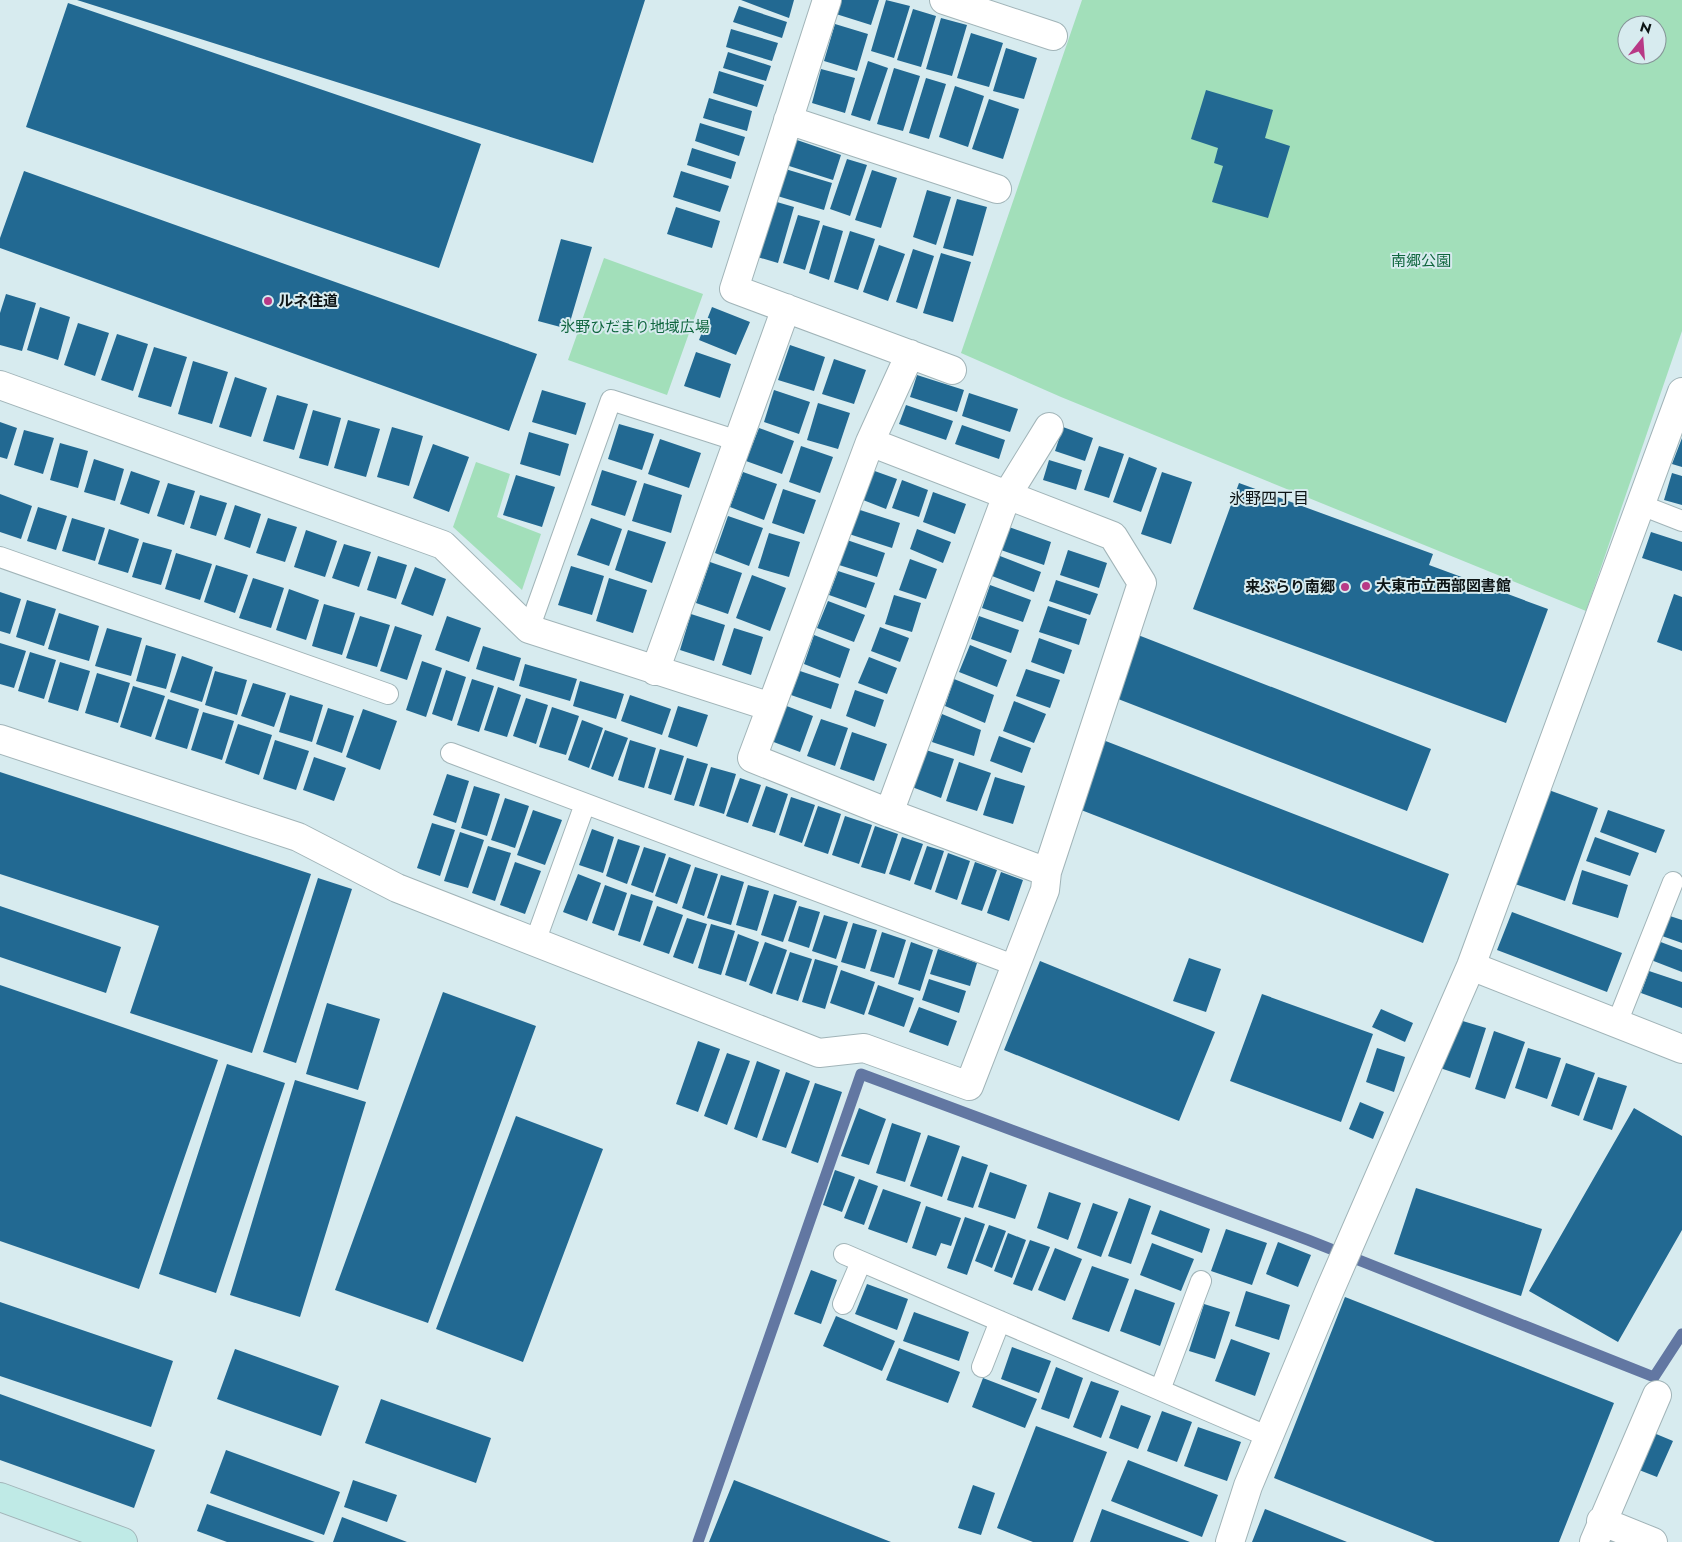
<svg xmlns="http://www.w3.org/2000/svg" width="1682" height="1542" font-family="Jost,'Noto Sans JP',sans-serif">
  <style>
    .green { fill: #a2dfba; fill-rule: evenodd }
    .lines { fill: none; stroke-linecap: round; stroke-linejoin: round }
    .stream { stroke: #6277a2; stroke-width: 11 }
    .building { fill: #226992 }
    .lane-casing { stroke: #a1b4b8; stroke-width: 22 }
    .street-casing { stroke: #a1b4b8; stroke-width: 30 }
    .secondary-casing { stroke: #a1b4b8; stroke-width: 30 }
    .lane { stroke: #fff; stroke-width: 20 }
    .street { stroke: #fff; stroke-width: 28 }
    .secondary { stroke: #bfeae6; stroke-width: 28 }
    .poi-dot { fill: #b83986; stroke: #d7ebef; stroke-width: 2 }
    .labels { text-anchor: middle; stroke-width: 4; stroke-linejoin: round; paint-order: stroke }
    .park-label { font-size: 15px; fill: #10663f; stroke: #d7ebef }
    .poi-label { font-size: 15px; font-weight: bold; fill: #0d1415; stroke: #d7ebef; text-anchor: start }
    .neighbourhood-label { font-size: 16px; fill: #0d1415; stroke: #d7ebef }
  </style>
  <rect width="100%" height="100%" fill="#d7ebef"/>
  <!-- green -->
  <path class="green" d="M1082,0H1682V331L1586,611L1061,397L961,353ZM1627,25H1657V55H1627Z
    M604,258L703,294L667,395L568,360Z
    M476,462L510,474L497,517L541,534L522,590L453,527Z"/>
  <g class="lines">
    <!-- stream -->
    <path class="stream" d="M698,1542L861,1074L1308,1240L1654,1377L1682,1334"/>
  </g>
  <!-- building -->
  <path class="building" d="M77,0H645L593,163Z
    M741,0H794L789,18Z
    M840,0H879L871,25L836,14Z
    M886,0L910,6L894,58L871,51Z
    M68,3L481,144L439,268L26,127Z
    M739,6L787,22L782,38L733,22Z
    M913,9L936,16L921,67L897,60Z
    M941,18L967,25L952,76L926,69Z
    M835,24L868,34L857,71L824,61Z
    M731,29L778,43L772,61L726,47Z
    M971,33L1003,43L989,87L957,78Z
    M1006,48L1037,58L1024,99L993,91Z
    M728,52L771,66L766,81L723,68Z
    M868,61L888,68L870,121L851,115Z
    M894,68L920,76L903,131L877,124Z
    M821,69L855,78L845,113L812,103Z
    M719,71L764,85L757,107L713,93Z
    M926,78L946,84L929,139L909,133Z
    M955,86L984,96L968,147L939,137Z
    M1206,90L1273,110L1265,138L1290,146L1268,218L1212,202L1223,166L1214,163L1218,148L1191,139Z
    M709,98L752,111L747,131L703,118Z
    M989,99L1019,109L1003,159L972,149Z
    M700,123L745,137L739,156L695,141Z
    M794,139L841,155L833,180L786,165Z
    M692,148L736,162L731,179L687,165Z
    M847,159L867,165L850,216L830,209Z
    M782,168L832,183L824,210L774,195Z
    M872,170L897,178L881,228L855,220Z
    M24,171L537,354L509,431L0,248V238Z
    M681,171L729,186L720,212L673,197Z
    M927,190L951,197L936,245L913,237Z
    M957,199L987,207L973,256L943,248Z
    M770,200L794,207L778,263L754,256Z
    M676,207L720,221L712,248L667,234Z
    M798,215L820,221L805,270L783,263Z
    M823,225L843,231L829,280L809,273Z
    M850,231L875,239L858,290L834,282Z
    M561,239L592,247L568,329L538,321Z
    M879,245L905,254L888,301L863,292Z
    M913,249L934,256L917,309L896,302Z
    M941,253L971,262L953,322L923,313Z
    M6,294L36,303L22,351L0,345V313Z
    M40,307L70,317L58,360L27,350Z
    M712,307L750,322L736,355L699,340Z
    M78,323L109,333L95,376L64,365Z
    M117,334L148,344L133,391L101,380Z
    M790,345L825,357L814,391L778,380Z
    M154,347L187,357L171,407L138,397Z
    M696,352L731,364L720,398L684,386Z
    M834,359L866,370L854,404L822,394Z
    M193,361L228,372L212,424L178,414Z
    M917,375L964,390L957,412L910,397Z
    M235,377L267,388L251,437L219,427Z
    M542,390L586,403L576,435L532,422Z
    M774,390L810,402L799,434L764,422Z
    M969,393L1018,409L1010,432L962,416Z
    M277,395L308,404L294,450L263,441Z
    M818,403L850,413L838,449L807,440Z
    M906,405L953,421L946,440L899,424Z
    M313,410L341,418L328,466L299,458Z
    M348,420L380,429L366,477L334,468Z
    M0,422L17,428L7,459L0,457Z
    M619,424L654,434L642,470L608,459Z
    M962,425L1005,440L999,459L955,444Z
    M392,427L423,436L409,486L377,477Z
    M1063,427L1093,438L1085,461L1055,451Z
    M759,428L794,441L782,474L746,461Z
    M24,430L54,438L43,474L14,465Z
    M529,432L569,444L560,476L520,464Z
    M1682,438V467L1672,464Z
    M660,439L701,453L689,488L648,474Z
    M60,443L88,451L78,488L50,480Z
    M433,444L469,457L449,512L413,498Z
    M801,446L833,457L820,493L789,482Z
    M1099,446L1124,454L1109,498L1084,490Z
    M1129,457L1157,468L1141,512L1113,502Z
    M94,459L124,469L115,501L84,492Z
    M1049,460L1082,470L1076,490L1043,480Z
    M869,469L897,479L886,509L858,498Z
    M602,470L637,481L625,516L591,505Z
    M131,471L160,481L149,514L120,504Z
    M743,472L777,484L764,520L730,507Z
    M1162,472L1192,482L1171,544L1141,534Z
    M1672,473L1682,476V505L1664,500Z
    M516,475L555,487L542,527L503,515Z
    M902,480L928,490L919,517L892,508Z
    M168,483L195,491L184,525L157,516Z
    M644,483L682,495L671,533L632,521Z
    M1239,483L1433,554L1429,565L1548,609L1506,723L1193,609Z
    M783,489L816,500L804,534L772,523Z
    M933,492L966,504L955,534L923,522Z
    M0,494L32,506L21,539L0,532Z
    M200,495L227,503L216,536L190,528Z
    M235,505L261,514L250,548L224,539Z
    M38,507L67,516L56,550L27,541Z
    M857,509L900,523L892,548L849,534Z
    M728,516L763,528L749,566L715,553Z
    M72,518L105,528L95,561L62,551Z
    M268,518L297,527L285,562L256,553Z
    M591,518L622,529L609,566L577,555Z
    M1009,527L1051,542L1044,565L1001,550Z
    M109,529L139,539L128,573L98,564Z
    M917,529L951,542L943,563L910,549Z
    M306,530L337,541L325,577L294,567Z
    M628,530L666,542L652,583L615,570Z
    M1651,532L1682,542V571L1642,558Z
    M769,533L800,542L789,577L758,568Z
    M847,540L885,553L877,577L839,565Z
    M143,542L172,550L161,585L132,577Z
    M344,544L371,552L359,587L332,578Z
    M1068,550L1107,563L1099,588L1060,575Z
    M176,553L212,564L200,600L165,589Z
    M378,556L407,565L396,599L367,590Z
    M1000,556L1041,572L1034,592L992,576Z
    M910,559L937,569L926,599L899,590Z
    M710,562L742,573L728,614L696,603Z
    M216,565L248,575L235,613L204,602Z
    M571,566L604,576L592,615L558,605Z
    M415,567L446,579L433,616L401,604Z
    M838,571L875,583L866,608L829,595Z
    M752,575L786,588L770,631L736,618Z
    M253,578L284,588L271,628L239,618Z
    M609,578L647,590L633,633L596,621Z
    M1056,580L1098,594L1090,615L1049,601Z
    M990,585L1031,600L1023,622L982,608Z
    M289,589L319,600L306,640L276,630Z
    M0,592L21,599L10,634L0,631Z
    M1674,594L1682,597V651L1657,642Z
    M894,595L921,603L912,632L885,624Z
    M27,600L56,609L44,646L16,637Z
    M828,601L865,615L854,642L817,628Z
    M324,604L355,613L342,655L312,646Z
    M1048,606L1087,619L1079,645L1039,632Z
    M59,613L99,626L89,661L48,649Z
    M691,614L725,625L714,661L680,650Z
    M360,616L390,625L377,667L346,658Z
    M447,616L481,628L469,662L435,650Z
    M979,616L1019,630L1011,653L971,639Z
    M395,626L422,635L407,680L380,671Z
    M880,627L909,638L900,662L871,651Z
    M107,628L142,638L131,676L95,666Z
    M734,628L763,637L751,675L722,665Z
    M814,635L850,649L840,678L804,664Z
    M1138,635L1431,749L1407,811L1113,697Z
    M1039,638L1072,650L1064,674L1031,662Z
    M0,643L26,651L14,688L0,684Z
    M146,645L176,654L166,689L136,681Z
    M970,645L1007,660L997,687L959,672Z
    M483,646L521,658L514,681L476,669Z
    M30,652L56,660L44,699L18,691Z
    M182,656L213,667L202,702L170,692Z
    M869,657L897,668L887,694L858,683Z
    M422,661L442,668L426,717L406,710Z
    M60,662L90,671L78,711L48,702Z
    M525,664L577,679L570,701L519,686Z
    M1026,669L1060,680L1050,708L1016,696Z
    M446,670L466,677L452,721L432,714Z
    M215,671L247,680L237,715L205,705Z
    M800,671L839,684L831,709L791,695Z
    M97,673L130,683L118,723L85,713Z
    M472,679L494,686L479,732L457,725Z
    M954,679L994,695L985,723L945,706Z
    M580,681L624,694L616,719L573,706Z
    M253,683L286,693L274,727L241,716Z
    M133,686L165,696L151,737L120,727Z
    M498,687L521,695L507,737L484,730Z
    M855,690L884,700L875,727L846,716Z
    M290,695L323,705L312,742L279,732Z
    M630,695L671,709L662,735L621,721Z
    M526,698L548,705L536,744L513,736Z
    M168,699L199,709L187,749L155,739Z
    M1014,701L1046,714L1034,743L1003,731Z
    M784,705L813,716L800,752L771,741Z
    M678,706L708,715L697,747L668,737Z
    M552,707L579,716L566,755L539,747Z
    M328,708L354,716L342,753L316,744Z
    M363,709L397,721L380,770L346,757Z
    M203,712L234,721L222,760L191,750Z
    M942,714L981,730L974,756L932,742Z
    M821,719L848,728L835,766L807,756Z
    M582,720L603,728L589,768L568,760Z
    M238,724L272,735L259,775L225,763Z
    M605,730L628,738L613,777L591,769Z
    M852,732L887,744L874,781L840,769Z
    M999,736L1031,748L1022,773L990,761Z
    M275,740L309,751L296,790L263,779Z
    M630,740L656,748L644,788L618,780Z
    M1103,740L1449,874L1423,943L1076,808Z
    M660,749L684,756L671,795L648,788Z
    M926,750L954,759L941,798L912,787Z
    M314,757L346,768L334,801L303,790Z
    M687,758L708,764L694,806L674,800Z
    M959,762L991,773L977,811L946,801Z
    M711,767L736,774L724,814L699,806Z
    M0,772L311,874L252,1053L130,1013L159,926L0,874Z
    M447,774L469,781L456,823L433,815Z
    M995,777L1025,786L1013,824L983,815Z
    M740,778L761,785L748,823L726,816Z
    M474,786L500,794L487,836L461,828Z
    M766,786L788,794L775,833L752,826Z
    M1546,789L1598,808L1565,901L1512,883Z
    M791,797L815,805L802,843L779,835Z
    M505,798L529,806L515,848L491,840Z
    M818,806L841,814L828,854L804,846Z
    M533,810L562,820L545,865L517,855Z
    M1608,810L1665,830L1656,853L1600,832Z
    M845,816L872,825L859,864L832,855Z
    M432,823L455,830L440,876L417,868Z
    M875,826L898,834L885,874L861,867Z
    M592,829L614,837L603,873L579,865Z
    M460,832L484,840L468,888L444,881Z
    M902,837L923,844L910,881L889,874Z
    M1595,837L1639,853L1630,876L1586,861Z
    M618,839L640,846L627,884L606,876Z
    M488,846L511,853L495,901L472,893Z
    M927,846L944,851L931,890L914,884Z
    M644,847L666,854L653,893L631,885Z
    M948,853L970,861L957,900L935,892Z
    M669,857L691,865L677,904L655,896Z
    M515,862L541,871L525,914L500,905Z
    M975,862L997,870L982,911L961,904Z
    M695,867L718,874L704,916L682,908Z
    M1582,870L1628,885L1618,918L1572,904Z
    M1001,872L1023,880L1009,921L987,913Z
    M578,874L601,883L587,921L563,912Z
    M721,875L744,882L731,925L707,918Z
    M318,878L352,889L296,1063L263,1052Z
    M605,885L627,893L614,931L592,923Z
    M748,885L769,891L757,931L736,925Z
    M631,894L653,901L640,942L618,935Z
    M774,894L797,901L783,942L761,935Z
    M0,906L121,947L106,993L0,957Z
    M657,906L683,915L669,954L643,945Z
    M799,906L820,912L809,948L788,941Z
    M1512,912L1622,953L1607,992L1497,950Z
    M824,915L848,922L836,959L812,951Z
    M1670,916L1682,920V943L1662,936Z
    M687,918L707,924L693,964L673,957Z
    M853,923L877,930L865,969L841,962Z
    M711,924L735,931L721,975L698,968Z
    M882,932L906,940L894,978L870,971Z
    M738,934L759,942L746,982L725,975Z
    M1658,941L1682,950V972L1651,960Z
    M765,942L787,950L772,994L749,985Z
    M911,942L933,950L920,991L898,984Z
    M938,949L977,963L970,986L930,974Z
    M790,952L812,959L798,1001L776,994Z
    M1189,958L1221,969L1206,1012L1173,1001Z
    M815,959L838,966L825,1009L802,1002Z
    M1040,961L1215,1032L1179,1121L1004,1050Z
    M841,970L875,982L864,1015L830,1003Z
    M1649,971L1682,982V1008L1641,993Z
    M929,979L966,991L959,1013L922,1000Z
    M0,985L218,1060L139,1289L0,1241Z
    M878,985L914,998L904,1027L868,1014Z
    M443,992L536,1026L428,1323L335,1290Z
    M1262,994L1373,1034L1341,1122L1230,1081Z
    M327,1003L380,1019L358,1090L306,1074Z
    M919,1007L957,1021L948,1046L909,1032Z
    M1381,1009L1413,1023L1405,1042L1372,1027Z
    M1456,1019L1486,1028L1470,1078L1440,1068Z
    M1494,1031L1525,1042L1505,1099L1475,1089Z
    M698,1041L720,1049L698,1112L676,1104Z
    M1377,1048L1405,1057L1394,1092L1366,1082Z
    M1528,1048L1561,1058L1547,1099L1515,1088Z
    M727,1053L750,1061L727,1125L704,1116Z
    M757,1061L780,1070L757,1138L734,1129Z
    M1566,1063L1595,1073L1579,1116L1551,1106Z
    M227,1064L285,1083L216,1293L159,1274Z
    M786,1072L810,1081L786,1148L762,1140Z
    M1598,1077L1627,1086L1612,1130L1583,1120Z
    M295,1080L366,1102L300,1317L230,1295Z
    M815,1083L842,1092L818,1163L791,1153Z
    M1360,1102L1384,1112L1373,1139L1349,1129Z
    M859,1108L886,1119L869,1165L841,1156Z
    M1634,1108L1682,1136V1230L1618,1342L1529,1291Z
    M516,1116L603,1149L523,1362L436,1329Z
    M892,1123L921,1133L905,1182L876,1173Z
    M928,1135L960,1146L942,1197L910,1186Z
    M962,1156L988,1165L973,1208L947,1200Z
    M835,1170L855,1177L842,1212L823,1205Z
    M990,1172L1027,1185L1015,1219L978,1207Z
    M859,1179L878,1186L864,1225L844,1218Z
    M1416,1188L1542,1229L1521,1296L1394,1254Z
    M883,1189L921,1202L907,1243L868,1229Z
    M1049,1192L1081,1203L1068,1240L1037,1228Z
    M1129,1198L1151,1206L1131,1264L1108,1256Z
    M1093,1203L1118,1212L1101,1257L1077,1248Z
    M926,1206L961,1218L951,1246L941,1243L936,1256L912,1248Z
    M1160,1210L1210,1229L1202,1253L1151,1234Z
    M965,1217L985,1224L967,1275L947,1268Z
    M989,1225L1006,1231L992,1268L975,1261Z
    M1226,1229L1267,1243L1252,1285L1211,1271Z
    M1008,1233L1026,1240L1012,1278L994,1271Z
    M1030,1240L1050,1247L1032,1291L1013,1284Z
    M1278,1242L1311,1255L1298,1287L1266,1274Z
    M1152,1243L1194,1259L1181,1291L1140,1275Z
    M1055,1248L1082,1259L1065,1301L1038,1290Z
    M1092,1266L1129,1279L1109,1332L1072,1319Z
    M811,1270L837,1280L821,1324L794,1314Z
    M867,1284L908,1299L897,1330L855,1314Z
    M1135,1289L1175,1303L1160,1346L1120,1331Z
    M1246,1291L1290,1305L1279,1340L1235,1326Z
    M1345,1297L1614,1403L1559,1542H1435L1274,1478Z
    M0,1302L173,1361L151,1427L0,1376Z
    M1204,1304L1230,1312L1215,1359L1189,1351Z
    M914,1312L969,1332L959,1361L903,1341Z
    M836,1316L895,1341L882,1371L823,1346Z
    M1231,1339L1270,1353L1255,1396L1215,1381Z
    M1012,1347L1051,1361L1039,1393L1001,1379Z
    M899,1348L960,1372L948,1403L886,1380Z
    M235,1349L339,1386L321,1436L217,1399Z
    M1056,1367L1083,1378L1069,1419L1041,1409Z
    M983,1378L1037,1399L1025,1428L972,1407Z
    M1091,1381L1119,1391L1101,1438L1073,1427Z
    M0,1394L155,1450L134,1508L0,1460Z
    M381,1399L491,1438L476,1483L365,1443Z
    M1121,1405L1151,1416L1138,1449L1109,1438Z
    M1162,1411L1192,1422L1177,1462L1147,1451Z
    M1036,1426L1107,1452L1073,1542H1033L997,1528Z
    M1198,1427L1241,1442L1227,1481L1184,1466Z
    M1649,1431L1673,1441L1657,1477L1634,1468Z
    M226,1450L340,1492L324,1535L210,1493Z
    M1128,1460L1218,1495L1202,1537L1111,1501Z
    M353,1480L397,1495L387,1522L344,1507Z
    M734,1480L891,1542H709Z
    M973,1485L995,1493L981,1535L958,1528Z
    M207,1504L315,1542H227L197,1531Z
    M1102,1509L1190,1542H1090Z
    M1265,1509L1347,1542H1252Z
    M342,1517L407,1542H333Z"/>
  <g class="lines">
    <!-- lane casing -->
    <g class="lane-casing">
      <path id="lane" d="M1641,505L1682,521
        M0,557L388,694
        M529,629L611,400L738,441
        M451,753L1016,966
        M535,942L585,804
        M1617,1023L1673,882
        M844,1254L1269,1437
        M843,1304L861,1262
        M982,1367L1000,1321
        M1160,1390L1201,1281"/>
    </g>
    <!-- street casing -->
    <g class="street-casing">
      <path id="street" d="M827,0L734,289L952,370
        M944,0L1053,36
        M788,120L997,189
        M910,354L870,442L752,758L889,813L1047,872
        M0,385L443,545L529,629L771,707
        M655,671L786,308
        M0,739L298,837L397,888L819,1053L864,1048L969,1086L1045,890L1047,872L1142,583L1113,536L870,442
        M889,813L1007,495L1049,427
        M1471,966L1682,1049
        M1601,1521L1653,1542
        M1230,1542L1248,1486L1329,1292L1471,966L1682,392
        M1594,1542L1657,1395"/>
    </g>
    <!-- secondary casing -->
    <g class="secondary-casing">
      <path id="secondary" d="M0,1497L123,1542"/>
    </g>
    <!-- lane -->
    <use href="#lane" class="lane"/>
    <!-- street -->
    <use href="#street" class="street"/>
    <!-- secondary -->
    <use href="#secondary" class="secondary"/>
  </g>
  <!-- markers -->
  <g class="poi-dot">
    <circle cx="268" cy="301" r="5"/>
    <circle cx="1366" cy="586" r="5"/>
    <circle cx="1345" cy="587" r="5"/>
  </g>
  <g class="labels">
    <!-- park labels -->
    <g class="park-label">
      <text x="1421" y="266">南郷公園</text>
      <text x="635" y="332">氷野ひだまり地域広場</text>
    </g>
    <!-- poi labels -->
    <g class="poi-label">
      <text x="278" y="306">ルネ住道</text>
      <text x="1376" y="591">大東市立西部図書館</text>
      <text x="1335" y="592" text-anchor="end">来ぶらり南郷</text>
    </g>
    <!-- neighbourhood labels -->
    <g class="neighbourhood-label">
      <text x="1269" y="504">氷野四丁目</text>
    </g>
  </g>
  <!-- north arrow -->
  <g transform="translate(1642 40) rotate(17)"><circle r="24" fill="#d7ebef" stroke="#869598"/>
  <path d="M0-4L9 19L0 12L-9 19Z" fill="#b83986"/>
  <text y="-8" font-size="14" font-weight="bold" text-anchor="middle" fill="#0d1415">N</text>
  </g>
</svg>
